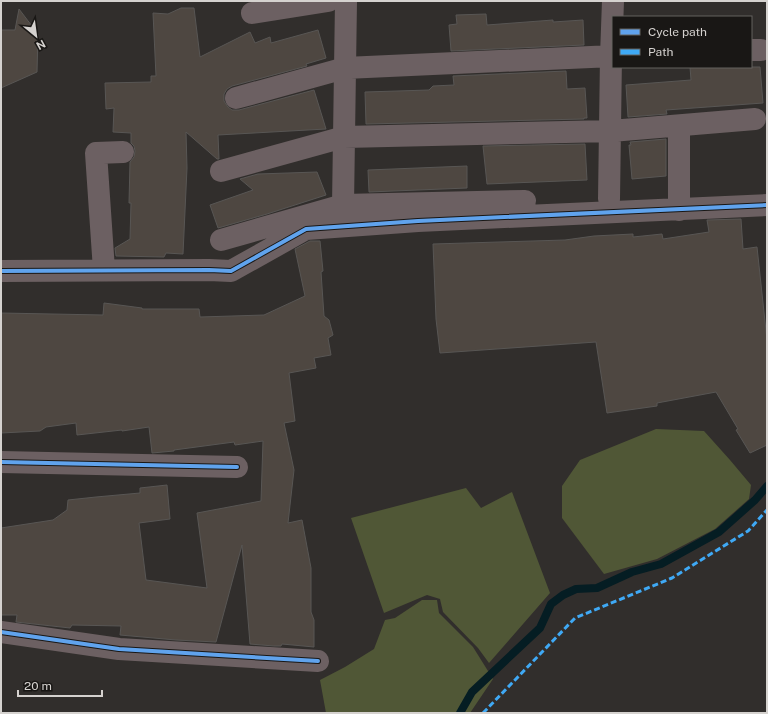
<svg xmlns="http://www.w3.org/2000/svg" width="768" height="714" font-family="'Public Sans',sans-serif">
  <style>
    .green { fill: #505736 }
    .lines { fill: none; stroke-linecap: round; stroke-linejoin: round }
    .stream { stroke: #051d23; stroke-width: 8 }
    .building { fill: #4e4741; stroke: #585654 }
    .minor { stroke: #6c6062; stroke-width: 22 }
    .quiet { stroke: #3fa9f5; stroke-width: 3; stroke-dasharray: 6 3; stroke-linecap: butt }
    .cycleway-casing { stroke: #191715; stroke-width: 6 }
    .cycleway { stroke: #60a3ed; stroke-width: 4 }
  </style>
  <rect width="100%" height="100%" fill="#312e2c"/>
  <!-- green -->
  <path class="green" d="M656,429L704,431L730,460L751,485L749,499L715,529L657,559L604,574L562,518V486L580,460Z
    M466,488L481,508L512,492L550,593L489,663L478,648L443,612L440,599L427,595L384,613L351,518Z
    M422,600H437L439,613L473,647L493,679L470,713H326L320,680L345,667L374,649L385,620L395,618Z"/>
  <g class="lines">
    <!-- stream -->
    <path class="stream" d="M460,713L472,692L540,628L551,604L563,595L576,589L597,588L632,572L661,564L719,532L755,500L767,486"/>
  </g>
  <!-- building -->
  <path class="building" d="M181,8H194L200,57L250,32L255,43L270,37L271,43L318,30L326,58L306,64L307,66L232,86L227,89L224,94V101L228,107L232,110H239L314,90L326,129L218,135L219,159H217L186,132L187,168L183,254L166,253L164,257L116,256L115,248L130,239L131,203H129L130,162L134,157L135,151L134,146L131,143V133L113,132L114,108L106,109L105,83L151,82V76H156L153,13L168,14Z
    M19,9L38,34L37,72L1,88V30H15Z
    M486,14L487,25L553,20V22L583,20L584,45L451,51L449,25L457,24L456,15Z
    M690,67H760L763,103L666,110L667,114L628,117L626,85L691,80Z
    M566,71L567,89L585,88L587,118H584V119L366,124L365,92L429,90L433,86L454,85L453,76Z
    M666,139V176L632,179L629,145H631L630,142Z
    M585,144L587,180L487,184L483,146Z
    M467,166V188L369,192L368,170Z
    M317,172L326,195L267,214L218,228L210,205L253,190L240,179L258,174Z
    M741,219L743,249L757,247L767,340V445L750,453L736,430L738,429L716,392L657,403V406L607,413L596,342L440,353L436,319L433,244L565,240L594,236L633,234V237L662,234L663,239L709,232L707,220Z
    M310,241H320L323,271L321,272L324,316L329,320L333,335L328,338L331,355L314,358L316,368L289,373L295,421L284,423L294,470L288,523L302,520L311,568V612L314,620V647L282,644L281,646H274L250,644L242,545L216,642L176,640L120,635L121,626L72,625L70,628L16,622L17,615H1V528L53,520L67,510L68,500L96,497L140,493V488L167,485L170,519L139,523L146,580L207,588L197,513L261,501L263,441L235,445L234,442L174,450V451L152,453L149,427L122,431V430L77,435L76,423L46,427L40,431L1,433V313L103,315L104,303L142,308V309H199L200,317L264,315L305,296L295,249Z"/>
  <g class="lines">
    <!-- minor -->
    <path class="minor" d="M252,13L328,1
      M751,50H761
      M236,98L345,68L613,56
      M679,126V210
      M221,171L344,137L611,131L755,119
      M609,199L611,56L613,1
      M343,205L346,1
      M221,240L343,205L525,201
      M104,270L96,153L123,152
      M1,271L209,270L231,271L306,229L418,221L767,205
      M1,462L237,467
      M1,632L119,649L318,661"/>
    <!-- quiet -->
    <path class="quiet" d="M483,713L575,618L672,578L748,531L767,510"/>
    <!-- cycleway casing -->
    <g class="cycleway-casing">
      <path id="cycleway" d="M1,271L209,270L231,271L306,229L418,221L767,205
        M1,462L237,467
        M1,632L119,649L318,661"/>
    </g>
    <!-- cycleway -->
    <use href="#cycleway" class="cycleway"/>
  </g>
  <!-- border -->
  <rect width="768" height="714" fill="none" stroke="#d5d2cf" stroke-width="4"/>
  <!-- legend -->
  <rect x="612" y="16" width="140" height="52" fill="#191715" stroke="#64625f"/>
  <rect x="620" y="29" width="20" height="6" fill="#60a3ed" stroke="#64625f"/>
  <text x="648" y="36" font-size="12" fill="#d5d2cf">Cycle path</text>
  <rect x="620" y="49" width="20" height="6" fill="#3fa9f5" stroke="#64625f"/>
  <text x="648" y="56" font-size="12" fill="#d5d2cf">Path</text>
  <!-- north arrow -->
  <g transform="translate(36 36) rotate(151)" stroke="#191715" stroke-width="3" paint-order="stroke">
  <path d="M0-3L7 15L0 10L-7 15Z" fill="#d5d2cf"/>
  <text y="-6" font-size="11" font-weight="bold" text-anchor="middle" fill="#d5d2cf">N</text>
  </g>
  <!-- scale -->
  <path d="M18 690v6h84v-6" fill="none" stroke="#d5d2cf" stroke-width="2"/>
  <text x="24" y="690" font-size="12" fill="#d5d2cf" stroke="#191715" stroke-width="3" paint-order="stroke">20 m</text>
</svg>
